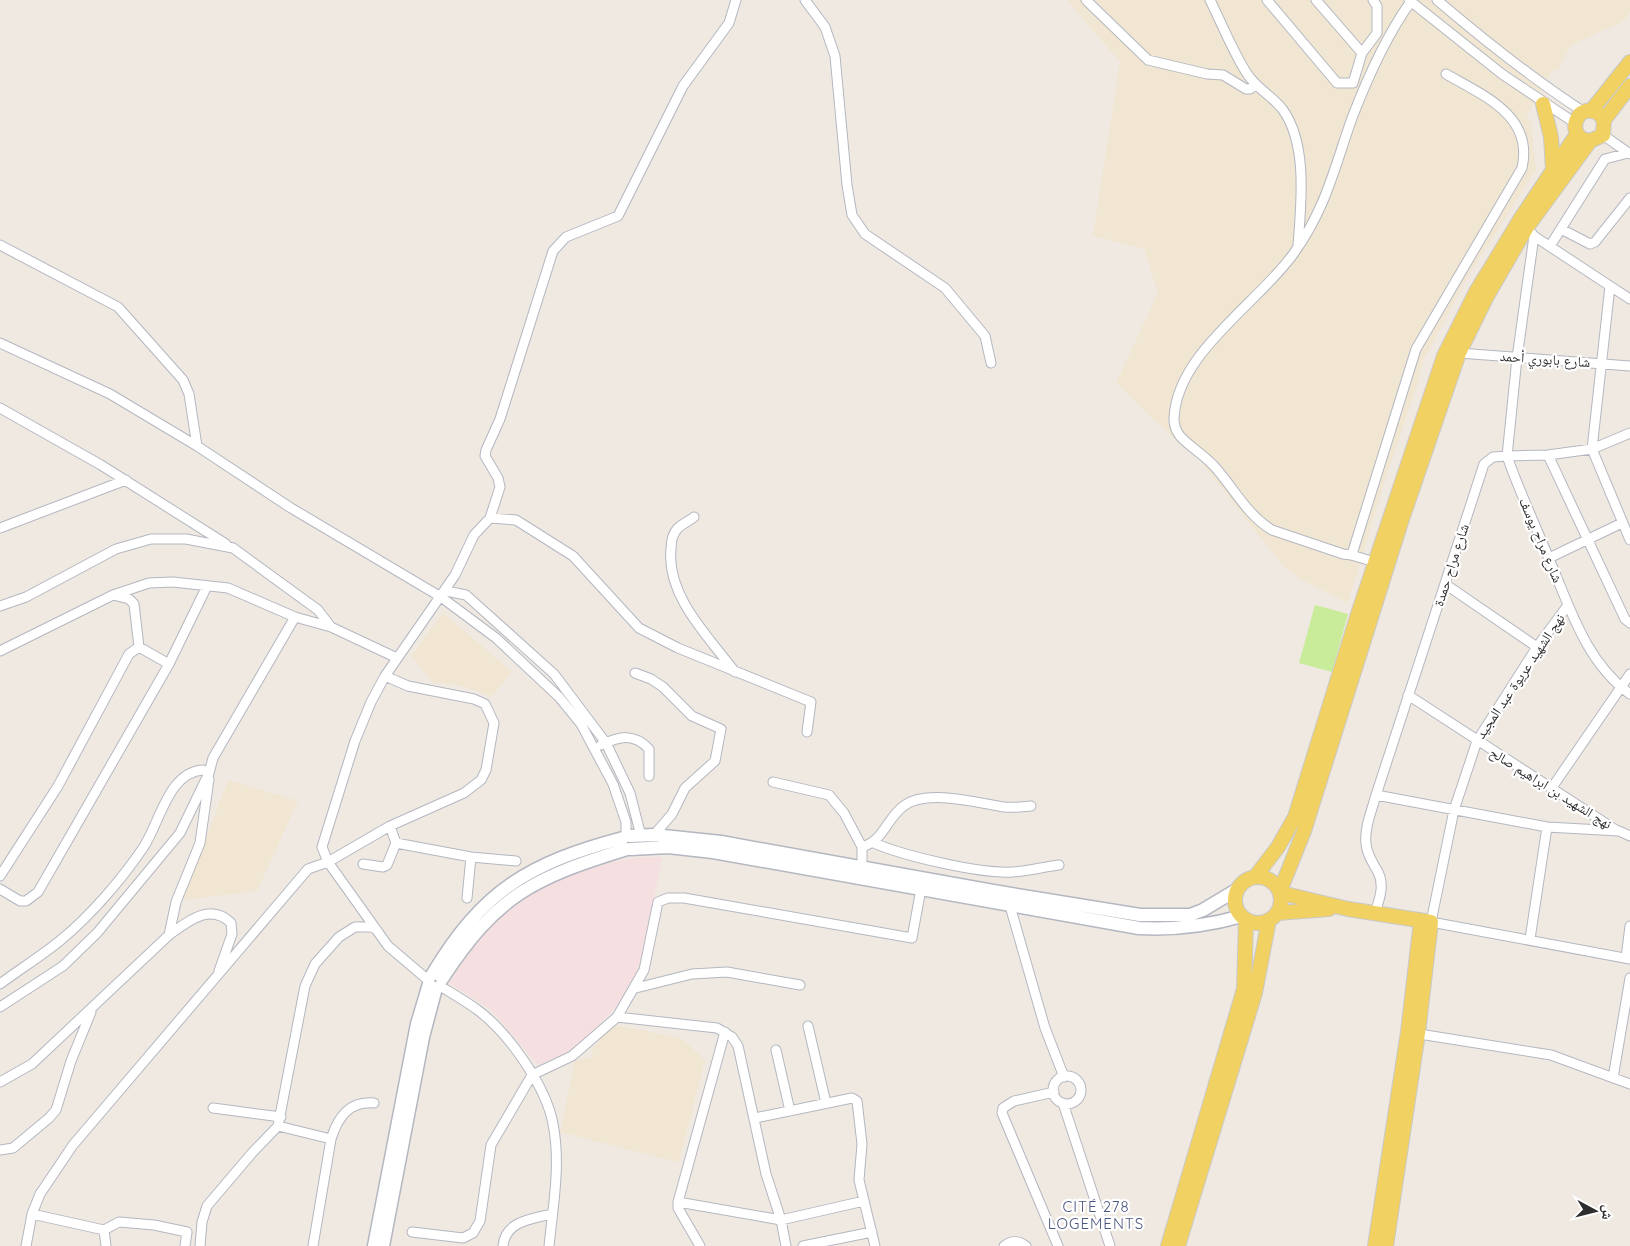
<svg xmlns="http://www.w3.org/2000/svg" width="1630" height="1246" font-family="Quicksand,'Noto Naskh Arabic',sans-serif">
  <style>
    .education { fill: #f0e6d1 }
    .medical { fill: #f5dfe0 }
    .pitch { fill: #c9ec9a }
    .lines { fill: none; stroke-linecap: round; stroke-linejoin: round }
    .street-casing { stroke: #b4b7c1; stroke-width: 11 }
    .secondary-casing { stroke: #b4b7c1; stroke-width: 15 }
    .primary-casing { stroke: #c9c9c9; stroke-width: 16 }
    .street { stroke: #fff; stroke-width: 9 }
    .secondary { stroke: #fff; stroke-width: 12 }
    .primary { stroke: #f2d163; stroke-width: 14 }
    .labels { text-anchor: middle; stroke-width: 4.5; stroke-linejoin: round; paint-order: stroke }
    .street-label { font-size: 14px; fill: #2e2e2e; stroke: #fff }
    .neighbourhood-label { font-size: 15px; letter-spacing: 1px; fill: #4d5680; stroke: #fff }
  </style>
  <rect width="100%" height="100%" fill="#efe9e1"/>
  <!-- education -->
  <path class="education" d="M1067,0H1630V13L1622,22L1571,45L1557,71L1553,69L1526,118L1531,121L1536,170L1472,270L1423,361L1417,386L1385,480L1348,603L1302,580L1284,567L1198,458L1183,447L1116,383L1158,293L1144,249L1093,236L1120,62Z
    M443,613L512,672L492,696L455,684L432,682L411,656Z
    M228,780L298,801L257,891L183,900Z
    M615,1025L681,1038L705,1060L679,1162L560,1132L575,1061L591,1058L593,1049L605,1033Z"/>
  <!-- medical -->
  <path class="medical" d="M640,857H662L641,966L627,992L612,1011L591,1033L570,1051L538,1065L490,1009L449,983L471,950L483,936L504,914L536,891L574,874L617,861Z"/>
  <!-- pitch -->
  <path class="pitch" d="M1315,605L1348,614L1332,672L1299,663Z"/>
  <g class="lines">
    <!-- street casing -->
    <g class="street-casing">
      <path id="street" d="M805,0L825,27L835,56L847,185L852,215L865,234L945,288L985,336L991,363
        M1086,0L1148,60L1207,74L1223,75L1246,89H1250L1255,84
        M1210,0C1222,24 1232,50 1246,72C1255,88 1273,96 1283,110C1308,145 1301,205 1298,245
        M1267,0L1337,83H1353L1362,53L1377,33V6L1373,0
        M1316,0L1362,53
        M1409,0L1502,74L1575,123
        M1412,0C1387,34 1367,79 1352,118C1334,169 1326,208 1294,253C1260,302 1176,353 1174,419C1174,425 1176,431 1180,436C1190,447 1204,455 1214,466C1234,488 1246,514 1272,530L1343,554L1351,555L1353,551L1416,349L1522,168C1534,115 1482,95 1446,74
        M1437,0C1484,40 1531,78 1584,112
        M1603,135L1630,154
        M1561,229L1590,244L1595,242L1630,198
        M1534,236L1610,286L1592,449L1630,540
        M0,245L118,307L183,380L189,394L197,446
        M1550,246L1605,159L1628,153
        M1610,286L1630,299
        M0,343L110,394L197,446L291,508L441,597L496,638L559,697L581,724L613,784L626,822V836
        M1459,353L1630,366
        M0,408L101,465L226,544
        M1630,433L1592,449L1548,455L1507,456C1519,491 1535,524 1549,559C1570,607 1585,661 1630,694
        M1548,455L1625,619L1630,623
        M694,517C689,521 682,524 678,528C673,533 671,542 671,549C666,596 709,637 735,672
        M490,518L500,487L498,478L485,456L486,450L500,419L553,251L566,237L618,216L683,86L729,23L736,0
        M0,528L126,480
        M1351,555L1375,562
        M1549,558L1622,523
        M1445,584L1537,647
        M446,591L466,595L554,674L606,743L630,793L641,836
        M113,595L129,599L134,604L139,647
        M1568,605L1537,647L1477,741L1454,810L1431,922L1630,959
        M0,606L26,597L116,549L151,539H186L233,548L318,610L331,627L397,658
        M295,617L331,627
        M0,651L113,595L149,583L173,582L228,588L295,617L213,758L209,773L180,833L97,933L63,966L0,1007
        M635,673L651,679L663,687L692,716L721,729L715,761L685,788L672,814L654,835
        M385,676L408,686L474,699L485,704L494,723L486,770L481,780L464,793L390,826L328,862L322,847L355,741L371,702L385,676L455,575L474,535L490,518L516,520L573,556L639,628L678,648L811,702L807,732
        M1408,695L1616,830
        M601,745C620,736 634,733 649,749V776
        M773,782L829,795L844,813L862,847V868
        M1551,789L1630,674
        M1376,795L1547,827L1619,831L1630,836
        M390,826L396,843L471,857L516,861
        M874,843C904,856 980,874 1013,872C1028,871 1043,867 1059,865
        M862,847C885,840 886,818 905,805C928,789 978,803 1004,807C1012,808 1022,807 1031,806
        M363,864L383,867L387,865L396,843
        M0,876L58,786L129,654L139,647L169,664
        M0,889L20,901H26L38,892L169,664L207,586
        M467,898L471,857
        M1010,906L1045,1028L1064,1077
        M1375,913C1379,900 1385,886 1378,872C1373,863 1367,855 1366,844C1364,828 1372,810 1376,795L1484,464L1493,457L1507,456L1517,358L1534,236L1527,227
        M169,935C187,922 210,902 231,923L232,934L219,971
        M1530,939L1547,827
        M1626,958L1630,926
        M0,984C20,969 43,955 62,939C91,915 122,879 143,848C160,823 168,772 203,770L209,773
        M440,986C453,994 467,1002 479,1011C509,1034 546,1086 553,1124C561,1164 553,1206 549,1246
        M636,988L692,974L727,972L800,985
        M617,1017L644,970L658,902L668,898H684L912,938L921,889
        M808,1026L826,1103
        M1413,1033L1551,1055L1630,1084
        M776,1050L790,1111
        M1053 1090a14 14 0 1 1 28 0a14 14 0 1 1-28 0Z
        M1613,1078L1630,978
        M0,1082L32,1064L169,935L176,902L200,843L209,779
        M1054,1092L1014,1101L1003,1108L1002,1113L1058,1246
        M1063,1103L1110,1246
        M213,1108L281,1117
        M755,1118L852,1098L857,1101L862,1144L859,1180L875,1246
        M278,1126L331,1139L313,1246
        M331,1139C338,1117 349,1101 374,1103
        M0,1150L13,1148L49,1118L56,1110L71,1061L91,1012
        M678,1202L781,1220L864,1201
        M32,1214L104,1230L119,1222L154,1225L187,1232L185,1246
        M104,1230L106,1246
        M412,1232L463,1238L473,1233L480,1221L491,1145L532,1075L572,1056L617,1017L717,1028L732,1037L738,1046L766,1174L781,1220L786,1246
        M26,1246L32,1214L40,1194L73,1145L308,869L328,862L388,946L428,980
        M200,1246L202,1222L207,1206L252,1153L278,1126L305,986L315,964L339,937L355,927H371L376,929
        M503,1246C505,1221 532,1219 552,1214
        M700,1246L678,1208V1202L725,1032
        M803,1246L872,1232
        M1004,1246C1012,1240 1018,1240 1026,1246"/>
    </g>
    <!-- secondary casing -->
    <g class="secondary-casing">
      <path id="secondary" d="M630,836L654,835L721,842L993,891L1140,915H1190L1203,910L1238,889
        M631,849L668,847L713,852L1139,928C1175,930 1207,926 1242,916
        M432,975C483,890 529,863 623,838
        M442,979C497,895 533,878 627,849
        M374,1246L417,1024L429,984
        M383,1246L423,1037L436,988"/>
    </g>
    <!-- primary casing -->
    <g class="primary-casing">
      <path id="primary" d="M1543,104L1551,137L1553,170
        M1591,111L1630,62
        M1604,120L1630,86
        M1235 900a23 23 0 1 1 46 0a23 23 0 1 1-46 0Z
        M1255,877L1278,847L1295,817L1358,614L1444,356L1476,292L1521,218L1577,134
        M1280,891L1304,831L1401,522L1459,353L1487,296L1527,227L1590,141L1603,135L1604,120C1598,110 1589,108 1580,114C1571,126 1575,139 1590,141
        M1281,893L1348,909L1431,922L1418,1033L1386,1246
        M1277,913L1329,909
        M1168,1246L1244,989L1246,920
        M1178,1246L1255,993L1269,920
        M1375,1246L1408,1032L1421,921"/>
    </g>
    <!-- street -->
    <use href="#street" class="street"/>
    <!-- secondary -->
    <use href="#secondary" class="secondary"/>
    <!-- primary -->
    <use href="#primary" class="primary"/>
  </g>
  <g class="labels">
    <!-- street labels -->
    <g class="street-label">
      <text transform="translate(1545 359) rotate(4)" y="5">شارع بابوري أحمد</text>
      <text transform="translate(1541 540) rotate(67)" y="5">شارع مراح يوسف</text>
      <text transform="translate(1451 565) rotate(-72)" y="5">شارع مراح حمدة</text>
      <text transform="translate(1520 676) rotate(-56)" y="5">نهج الشهيد عريوة عبد المجيد</text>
      <text transform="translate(1551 788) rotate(32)" y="5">نهج الشهيد بن ابراهيم صالح</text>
    </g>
    <!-- neighbourhood labels -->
    <g class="neighbourhood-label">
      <text x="1096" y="1212">CITÉ 278<tspan x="1096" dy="17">LOGEMENTS</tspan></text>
    </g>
  </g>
  <!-- north arrow -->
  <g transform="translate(1595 1211) rotate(97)" stroke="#ffffff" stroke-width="4" paint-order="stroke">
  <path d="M0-4L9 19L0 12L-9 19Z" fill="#2e2e2e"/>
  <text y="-8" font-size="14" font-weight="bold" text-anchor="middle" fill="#2e2e2e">ش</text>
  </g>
</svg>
